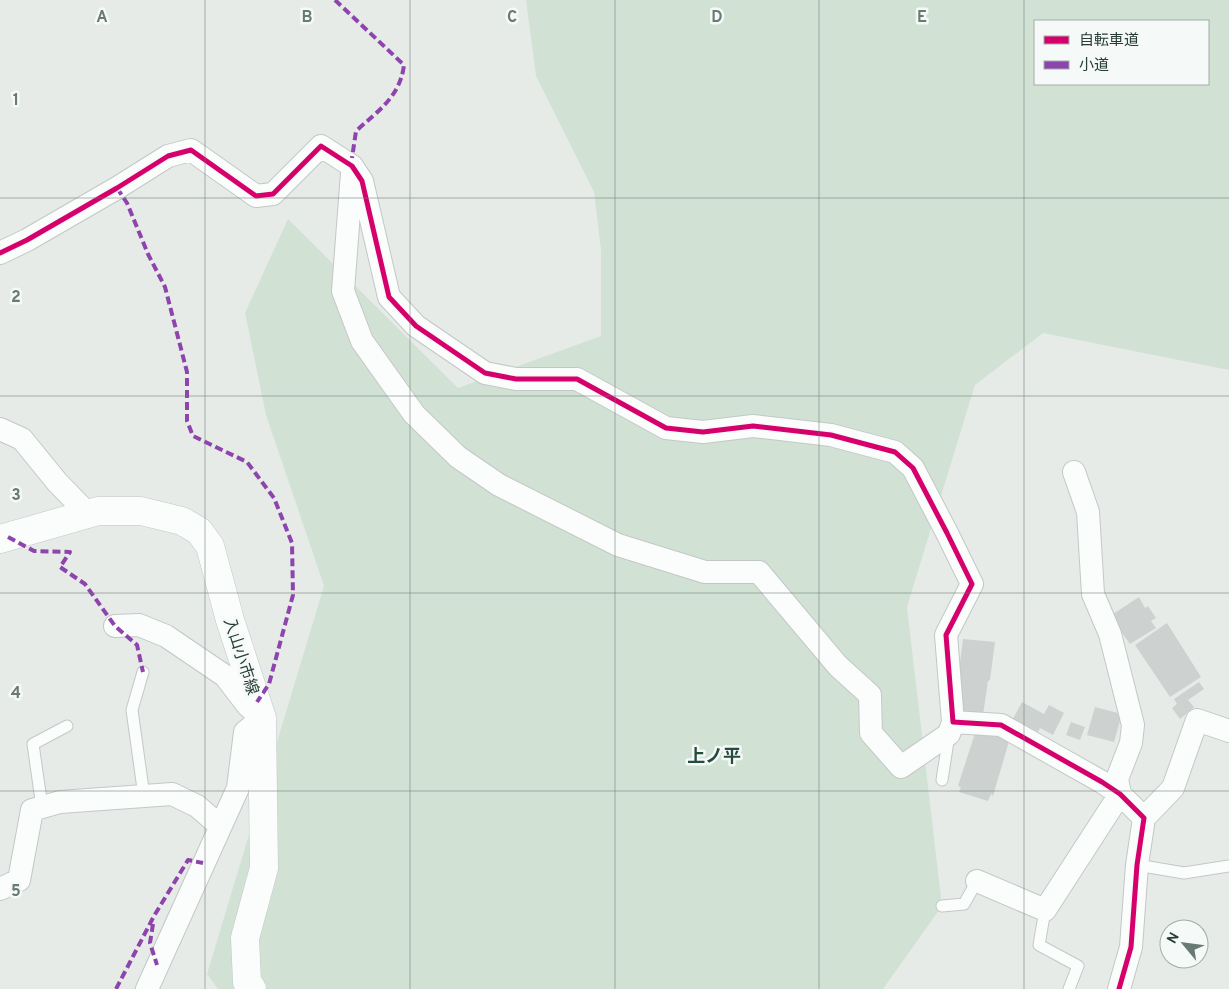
<svg xmlns="http://www.w3.org/2000/svg" width="1229" height="989" font-family="Overpass,'Noto Sans JP',sans-serif">
  <style>
    .green { fill: #d1e2d5; fill-rule: evenodd }
    .building { fill: #cdd2d0 }
    .lines { fill: none; stroke-linecap: round; stroke-linejoin: round }
    .service-casing { stroke: #c3c8c5; stroke-width: 13 }
    .minor-casing { stroke: #c3c8c5; stroke-width: 24 }
    .secondary-casing { stroke: #c2c8c5; stroke-width: 29 }
    .service { stroke: #fbfcfc; stroke-width: 11 }
    .minor { stroke: #fbfcfc; stroke-width: 22 }
    .secondary { stroke: #fbfcfc; stroke-width: 28 }
    .quiet { stroke: #8e44ad; stroke-width: 4; stroke-dasharray: 8 4; stroke-linecap: butt }
    .cycleway-casing { stroke: #f5f9f7; stroke-width: 8 }
    .cycleway { stroke: #d6006c; stroke-width: 5 }
    .grid { fill: none; stroke: #697973; stroke-width: 1; stroke-opacity: 0.55 }
    .labels { text-anchor: middle; stroke-width: 5; stroke-linejoin: round; paint-order: stroke }
    .street-label { font-size: 16px; fill: #263c34; stroke: #f5f9f7 }
    .neighbourhood-label { font-size: 18px; font-weight: bold; fill: #244c3e; stroke: #f5f9f7 }
    .grid-label { font-size: 16px; text-anchor: middle; font-weight: bold; fill: #697973; stroke: #f5f9f7; stroke-width: 5; stroke-linejoin: round; paint-order: stroke }
  </style>
  <rect width="100%" height="100%" fill="#e6ebe8"/>
  <!-- green -->
  <path class="green" d="M526,0H1229V370L1043,333L975,385L907,607L942,906L883,989H218L207,974L324,586L266,415L245,313L288,219L458,388L601,336V250L594,192L536,76ZM1035,21H1208V84H1035Z"/>
  <!-- building -->
  <path class="building" d="M1139,597L1145,608L1148,606L1156,618L1151,621L1156,628L1130,644L1110,616Z
    M1167,623L1201,677L1170,697L1135,645Z
    M963,639L995,642L990,680L988,681L983,715L958,712L956,694Z
    M1199,682L1204,689L1188,700L1194,707L1180,719L1172,708L1177,704L1174,699Z
    M1022,702L1044,714L1049,705L1064,713L1053,735L1040,728L1038,732L1013,719Z
    M1095,707L1122,714L1114,742L1087,735Z
    M1071,722L1085,727L1080,740L1066,735Z
    M976,730L1010,738L993,796L991,794L988,801L959,792L961,787L958,786Z"/>
  <g class="lines">
    <!-- service casing -->
    <g class="service-casing">
      <path id="service" d="M143,672L132,710L144,796
        M942,780L949,735
        M42,807L33,744L67,726
        M1137,865L1184,873L1229,866
        M942,906L964,904L977,881
        M1045,910L1039,945L1078,966L1069,989"/>
    </g>
    <!-- minor casing -->
    <g class="minor-casing">
      <path id="minor" d="M352,173L343,291L362,341L414,414L458,457L499,485L618,545L705,572H759L838,666L870,695L871,733L901,767L949,734L953,722
        M0,253L27,240L117,188L168,156L191,150L256,196L273,194L321,146L352,166L362,181L389,297L416,326L485,373L516,379H577L666,428L703,432L753,426L831,435L895,452L913,468L947,533L972,584L946,635L953,722L1001,725L1102,782L1120,794L1144,818L1137,865L1131,947L1119,989
        M0,429L22,439L57,482L88,514
        M115,626L139,625L166,636L225,676L248,706L262,718L245,732L238,788L147,989
        M1144,818L1173,788L1197,720L1229,731
        M977,881L1045,910L1120,794L1117,779L1131,743L1133,725L1110,634L1093,594L1088,512L1074,472
        M0,889L19,880L32,810L60,802L172,794L197,806L220,826"/>
    </g>
    <!-- secondary casing -->
    <g class="secondary-casing">
      <path id="secondary" d="M0,539L98,511H141L182,521L199,531L210,546L230,620L262,718L264,868L245,938L247,982L252,989"/>
    </g>
    <!-- service -->
    <use href="#service" class="service"/>
    <!-- minor -->
    <use href="#minor" class="minor"/>
    <!-- secondary -->
    <use href="#secondary" class="secondary"/>
    <!-- quiet -->
    <path class="quiet" d="M335,0L404,65C400,97 378,111 356,131L352,158
      M117,188L127,203L148,254L165,287L187,372V421L193,436L247,462L274,498L292,543L293,595L269,684L257,702
      M8,537L34,551L70,552L60,567L85,584L115,626L137,645L143,672
      M153,924L150,943L157,965
      M116,989L154,916L188,860L203,863"/>
    <!-- cycleway casing -->
    <g class="cycleway-casing">
      <path id="cycleway" d="M0,253L27,240L117,188L168,156L191,150L256,196L273,194L321,146L352,166L362,181L389,297L416,326L485,373L516,379H577L666,428L703,432L753,426L831,435L895,452L913,468L947,533L972,584L946,635L953,722L1001,725L1102,782L1120,794L1144,818L1137,865L1131,947L1119,989"/>
    </g>
    <!-- cycleway -->
    <use href="#cycleway" class="cycleway"/>
  </g>
  <!-- grid -->
  <path class="grid" d="M205,0V989M410,0V989M615,0V989M819,0V989M1024,0V989M0,198H1229M0,396H1229M0,593H1229M0,791H1229"/>
  <g class="labels">
    <!-- street labels -->
    <g class="street-label">
      <text transform="translate(242 656) rotate(72)" y="6">入山小市線</text>
    </g>
    <!-- neighbourhood labels -->
    <g class="neighbourhood-label">
      <text x="714" y="762">上ノ平</text>
    </g>
  </g>
  <g class="grid-label">
    <text x="102" y="22">A</text>
    <text x="307" y="22">B</text>
    <text x="512" y="22">C</text>
    <text x="717" y="22">D</text>
    <text x="922" y="22">E</text>
    <text x="16" y="105">1</text>
    <text x="16" y="302">2</text>
    <text x="16" y="500">3</text>
    <text x="16" y="698">4</text>
    <text x="16" y="896">5</text>
  </g>
  <!-- legend -->
  <rect x="1034" y="20" width="175" height="65" fill="#f5f9f7" stroke="#a2ada9"/>
  <rect x="1044" y="36" width="25" height="8" fill="#d6006c" stroke="#a2ada9"/>
  <text x="1079" y="45" font-size="15" fill="#263c34">自転車道</text>
  <rect x="1044" y="61" width="25" height="8" fill="#8e44ad" stroke="#a2ada9"/>
  <text x="1079" y="70" font-size="15" fill="#263c34">小道</text>
  <!-- north arrow -->
  <g transform="translate(1184 944) rotate(299)"><circle r="24" fill="#f5f9f7" stroke="#a2ada9"/>
  <path d="M0-4L9 19L0 12L-9 19Z" fill="#697973"/>
  <text y="-8" font-size="14" font-weight="bold" text-anchor="middle" fill="#263c34">N</text>
  </g>
</svg>
